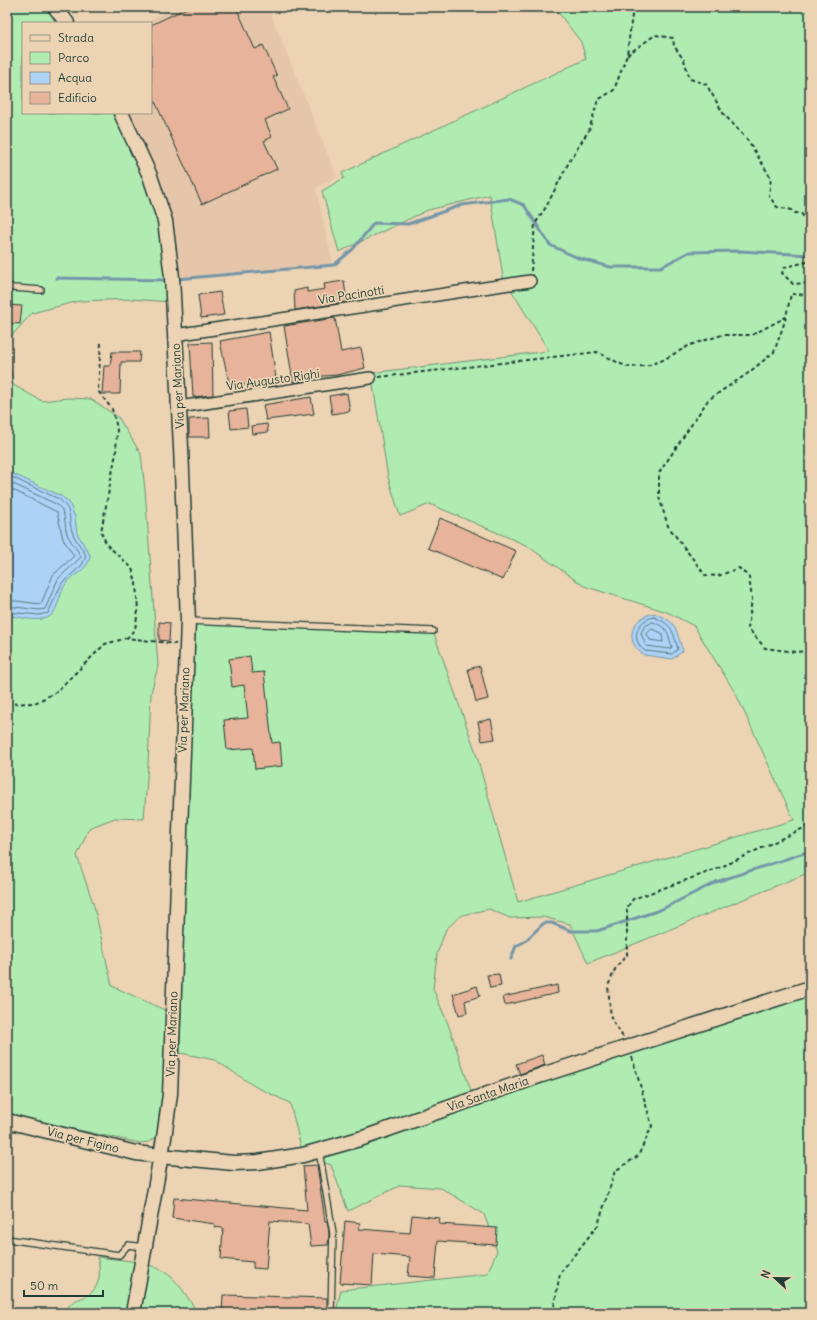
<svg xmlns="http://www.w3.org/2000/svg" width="817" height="1320" font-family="Delius,sans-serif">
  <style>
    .built { fill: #e6c6aa }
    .green { fill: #b0ecb2; stroke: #689473 }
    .water { fill: #acd2f6; stroke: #7496a8 }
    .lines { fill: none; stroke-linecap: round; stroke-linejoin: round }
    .shore { stroke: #577982; stroke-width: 1 }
    .stream { stroke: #7496a8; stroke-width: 3 }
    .building { fill: #e7b39a; stroke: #1f3d34 }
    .service-casing { stroke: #1f3d34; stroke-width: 8 }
    .minor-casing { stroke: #1f3d34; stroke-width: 14 }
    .tertiary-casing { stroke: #1f3d34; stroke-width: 17 }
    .path { stroke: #1f3d34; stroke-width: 2; stroke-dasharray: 4 3; stroke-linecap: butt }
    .service { stroke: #ecd3b4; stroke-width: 5.5 }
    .minor { stroke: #ecd3b4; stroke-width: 11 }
    .tertiary { stroke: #ecd3b4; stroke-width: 14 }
    .labels { text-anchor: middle; stroke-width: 3.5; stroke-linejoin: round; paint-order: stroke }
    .street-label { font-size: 12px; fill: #1f3d34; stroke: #ecd3b4 }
  </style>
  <rect width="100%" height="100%" fill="#ecd3b4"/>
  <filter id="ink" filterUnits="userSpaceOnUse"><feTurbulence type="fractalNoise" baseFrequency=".025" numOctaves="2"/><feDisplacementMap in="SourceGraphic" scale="8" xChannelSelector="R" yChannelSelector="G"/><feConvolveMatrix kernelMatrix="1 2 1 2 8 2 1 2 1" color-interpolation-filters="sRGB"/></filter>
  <g filter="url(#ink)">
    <!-- built -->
    <path class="built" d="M173,7H268L337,177L316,188L333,264L177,278L127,113H151V23H146Z"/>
    <!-- green -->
    <path class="green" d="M7,7H49L61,23H23V113H116L156,206L169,302L133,299L79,301L32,313L7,341Z
      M554,7H810V872L588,963L570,924L543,917L510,918L489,909L462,915L446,929L437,954L433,989L448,1024L473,1097L810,989V1313H336L341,1290L487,1274L497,1251L484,1214L441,1188L401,1185L348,1211L331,1165L303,1155L290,1103L256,1087L215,1060L180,1053L192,621L433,631L475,750L518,902L794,820L736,694L694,626L667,612L584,586L526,545L430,504L400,516L388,477L371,373L549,351L503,277L490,195L428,210L339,252L322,191L344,178L342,173L586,59L581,42Z
      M7,347L13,385L42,401L67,398L91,399L118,417L141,454L145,490L158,666L151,693L148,764L144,819L115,818L89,828L77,856L94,906L112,986L171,1013L169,1058L157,1137L149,1142L140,1143L7,1115Z
      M97,1257C118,1260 144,1260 163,1271C178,1279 188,1299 198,1313H65C72,1296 80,1302 91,1293C101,1284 101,1268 97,1257Z"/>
    <!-- water -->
    <path class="water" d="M7,471L61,496L69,502L75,517L77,533L90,555C90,570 72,574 65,585C59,594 58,614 47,618C35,622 19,617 7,615Z
      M654,613C680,624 674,627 683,651L672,659L644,655C623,641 631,618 654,613Z"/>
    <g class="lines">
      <!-- shore -->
      <path class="shore" d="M7,475L59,499C74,511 67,519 73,534C76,542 83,548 86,556L82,565L62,583L48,613L39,615L7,612
        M7,481L56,504C69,513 62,526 69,538C73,545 78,550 81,557L58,579L45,609L39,610L7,606
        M7,487L57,512L63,539L74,556L53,575L41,604L7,600
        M654,617C674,626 672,630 678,649L672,654L645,651C630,640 636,620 654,617Z
        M653,622C670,629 667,632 672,647L670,649L646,646L641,633L644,627Z
        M652,629L662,633L663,642L650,640L647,634Z"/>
      <!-- stream -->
      <path class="stream" d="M56,278L165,280
        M177,279L334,265L353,249L374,223L408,224L462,205L509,199L524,205L550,245L578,258L610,267H661L689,252L740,251L810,255
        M511,959L516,946L524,942L544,923H552L571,931H597L660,910L716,882L810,851"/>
    </g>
    <!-- building -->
    <path class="building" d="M189,7H236L255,49L263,45L277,76L273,77L288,109L265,120L272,137L264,141L277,169L202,204L151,93V25Z
      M344,281L347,302L295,310L294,291L307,288V292L325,289L324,284Z
      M220,292L224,315L201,318L198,295Z
      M7,305L22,306L20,324L7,323Z
      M335,318L341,352L361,348L365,368L337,375L311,377V379L293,382L284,326Z
      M269,332L277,385L258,387V382L230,388L220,341Z
      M212,342L213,395L193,397L190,343Z
      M112,352H140L139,362H121L120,394H102L104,366H110Z
      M347,393L350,411L332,414L329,396Z
      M311,397L314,414L266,420L263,405Z
      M246,409L248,427L231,429L229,411Z
      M209,418L210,437H189V419Z
      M267,424L268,432L252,434L251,426Z
      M440,518L516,551L503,580L428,548Z
      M159,622L170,623L169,641L159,640Z
      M250,656L252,673L264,672L272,743L280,742L282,766L255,769L253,748L227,750L224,720L248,718L244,685L232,687L229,659Z
      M480,666L488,699L476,702L468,669Z
      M491,719L495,739L482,741L478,722Z
      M499,974L501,986L490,988L487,975Z
      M557,985L558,993L505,1005L503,997Z
      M477,986L480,996L465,1001L467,1013L459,1015L453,994Z
      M542,1055L545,1065L520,1074L516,1064Z
      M317,1165L325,1221H327L329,1233L328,1245L311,1246L308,1224L270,1221L266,1269L253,1268V1262L221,1259L223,1228L214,1227L215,1224L172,1218L174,1198L307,1210L303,1166Z
      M412,1215L440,1218L439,1224L497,1228L496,1245L438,1241L435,1278L408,1276L410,1257L374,1254L372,1285L340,1283L345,1221L360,1223L359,1229L410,1233Z
      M223,1295L327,1298V1313H222Z"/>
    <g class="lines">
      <!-- service casing -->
      <g class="service-casing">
        <path id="service" d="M7,285L13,288L41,290
          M188,621L433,631
          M319,1151L333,1233L331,1313
          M7,1239L119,1255L128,1245L144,1247"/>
      </g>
      <!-- minor casing -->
      <g class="minor-casing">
        <path id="minor" d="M175,335L530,281
          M179,407L370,378"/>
      </g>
      <!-- tertiary casing -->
      <g class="tertiary-casing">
        <path id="tertiary" d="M55,7L67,23
          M121,113L150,176L165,221L172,277L181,447L188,621L170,1094L164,1138L133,1313
          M7,1121L136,1153L160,1156L234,1163L258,1162L303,1155L363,1138L542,1075L810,988"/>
      </g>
      <!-- path -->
      <path class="path" d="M627,55L655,35L673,38L674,46L684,60L690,79L706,84L723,113L749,142L771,178L769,196L777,207L792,210L795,213H801L809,225L810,233
        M810,255L807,262L785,267L782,273L793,284L810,283
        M531,271L535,224L546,207L570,160L589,130L598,100L614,90L627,55L633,7
        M810,295L791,294L785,321L774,352L747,374L708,400L659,473V497L668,526L705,575L718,576L739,568L749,577L752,599L748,628L765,648L795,652L810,651
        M101,343L98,391L112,409L117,428L116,453L101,532L107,545L132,568L136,583L138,611L135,629L127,638
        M379,377L597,352L627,367L646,366L663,360L690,345L722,335H752L786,317
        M7,704L35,703L56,692L105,644L127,638L176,644
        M623,1037L611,1018L608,986L616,967L627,955V908L633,899L717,869L810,825
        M553,1313L560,1273L598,1225L615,1171L638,1156L652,1126L632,1057"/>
      <!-- service -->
      <use href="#service" class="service"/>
      <!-- minor -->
      <use href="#minor" class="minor"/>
      <!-- tertiary -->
      <use href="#tertiary" class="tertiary"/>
    </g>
  </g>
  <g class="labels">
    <!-- street labels -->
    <g class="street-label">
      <text transform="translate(351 295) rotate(-9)" y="4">Via Pacinotti</text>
      <text transform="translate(273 380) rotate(-8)" y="4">Via Augusto Righi</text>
      <text transform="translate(178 386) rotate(-93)" y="4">Via per Mariano</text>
      <text transform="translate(184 710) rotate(-88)" y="4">Via per Mariano</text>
      <text transform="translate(172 1034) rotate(-88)" y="4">Via per Mariano</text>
      <text transform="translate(488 1094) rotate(-19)" y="4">Via Santa Maria</text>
      <text transform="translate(83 1140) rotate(14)" y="4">Via per Figino</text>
    </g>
  </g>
  <!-- margin -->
  <rect width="817" height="1320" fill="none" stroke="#ecd3b4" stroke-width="24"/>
  <rect x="12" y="12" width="793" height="1296" fill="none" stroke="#1f3d34" stroke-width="1.5" filter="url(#ink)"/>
  <!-- legend -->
  <rect x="22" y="22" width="130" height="92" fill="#ecd3b4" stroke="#9a9781"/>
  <rect x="30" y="35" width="20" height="6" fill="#ecd3b4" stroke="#9a9781"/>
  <text x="58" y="42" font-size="12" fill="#1f3d34">Strada</text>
  <rect x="30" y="52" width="20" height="12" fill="#b0ecb2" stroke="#9a9781"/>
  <text x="58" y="62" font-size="12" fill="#1f3d34">Parco</text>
  <rect x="30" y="72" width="20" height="12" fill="#acd2f6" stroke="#9a9781"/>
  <text x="58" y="82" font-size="12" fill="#1f3d34">Acqua</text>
  <rect x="30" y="92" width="20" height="12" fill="#e7b39a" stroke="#9a9781"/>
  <text x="58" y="102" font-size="12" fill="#1f3d34">Edificio</text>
  <!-- north arrow -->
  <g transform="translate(775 1278) rotate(292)" stroke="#ecd3b4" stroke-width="3" paint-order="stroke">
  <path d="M0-3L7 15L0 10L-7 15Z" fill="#1f3d34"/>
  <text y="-6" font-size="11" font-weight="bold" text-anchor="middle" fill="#1f3d34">N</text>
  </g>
  <!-- scale -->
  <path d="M24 1290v6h79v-6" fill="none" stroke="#1f3d34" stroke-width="2"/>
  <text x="30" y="1290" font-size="12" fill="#1f3d34" stroke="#ecd3b4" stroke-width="3" paint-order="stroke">50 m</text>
</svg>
